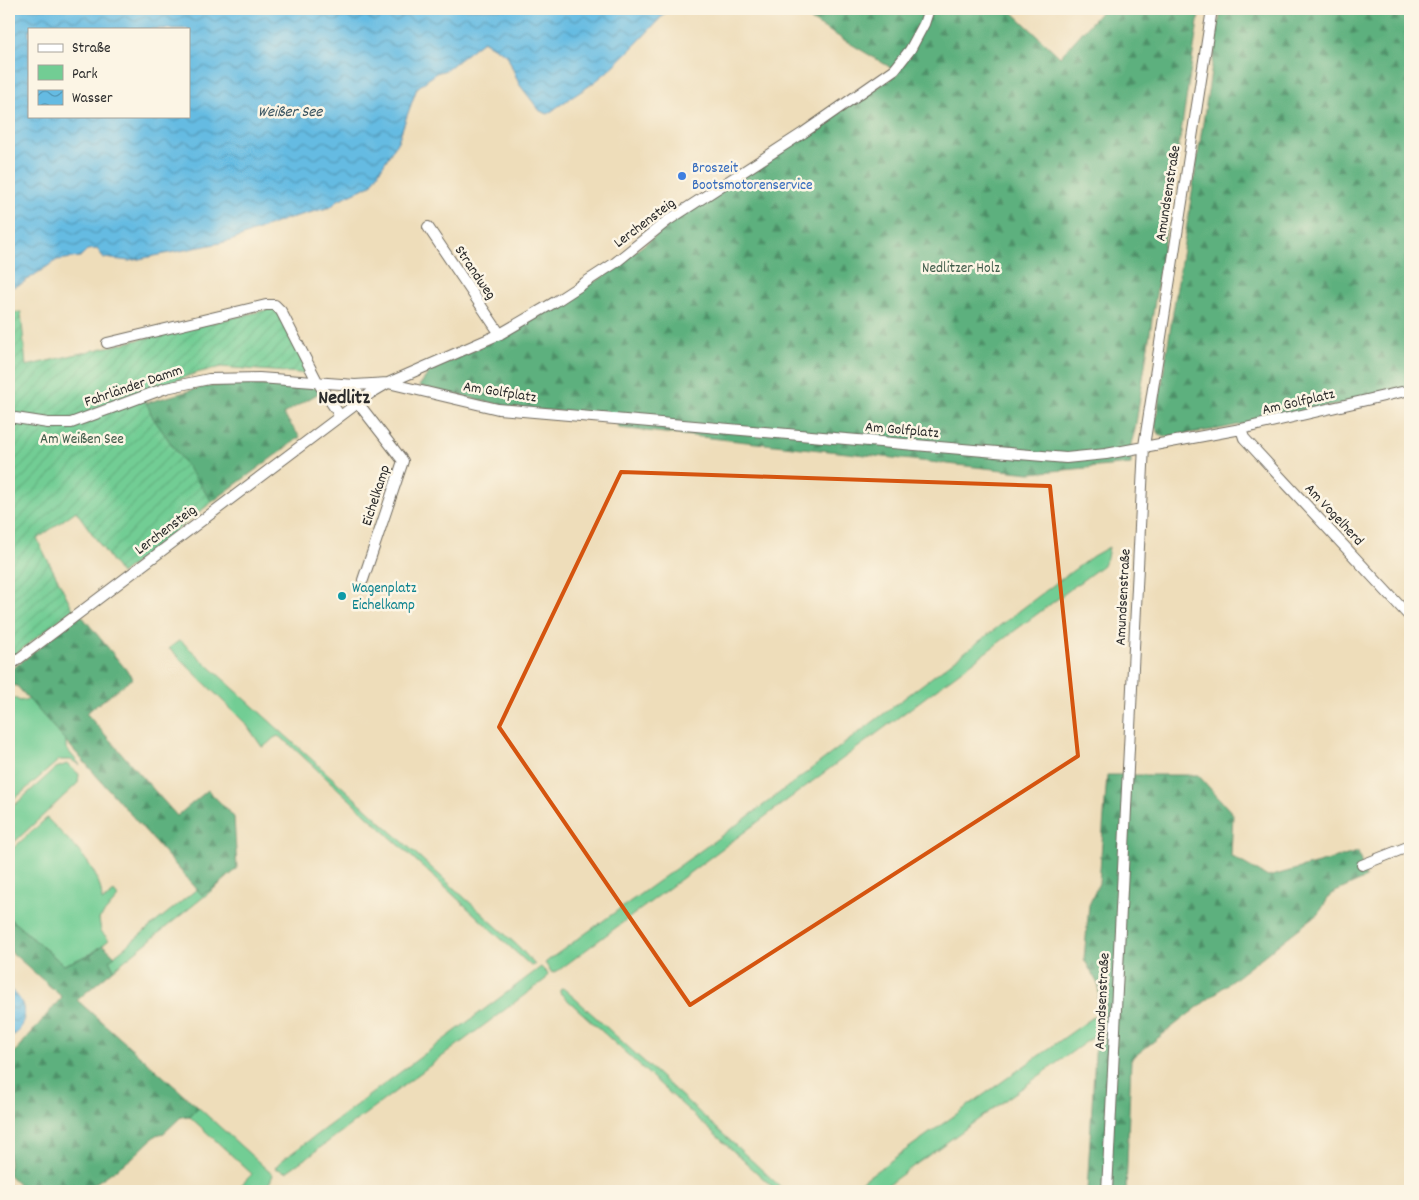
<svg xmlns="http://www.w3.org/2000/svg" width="1419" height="1200" font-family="Dekko,sans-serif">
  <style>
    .green { fill: #72cd94; stroke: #4e7c60 }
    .forest { fill: url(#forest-firs); stroke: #446e54 }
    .garden { fill: url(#garden-furrows); stroke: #4e7c60 }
    .water { fill: url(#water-waves); stroke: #487386; fill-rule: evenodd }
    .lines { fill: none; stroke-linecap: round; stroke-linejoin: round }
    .minor-casing { stroke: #6f695d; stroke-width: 12 }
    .minor { stroke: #fff; stroke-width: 10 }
    .marked { fill: none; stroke: #d5540f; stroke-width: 4; stroke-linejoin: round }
    .shop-dot { fill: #3f7fe0; stroke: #fcf5e5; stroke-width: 2 }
    .culture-dot { fill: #0f9aa8; stroke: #fcf5e5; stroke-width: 2 }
    .labels { text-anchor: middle; stroke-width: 5; stroke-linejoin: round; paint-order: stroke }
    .shop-label { font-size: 15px; fill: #366cbe; stroke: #fcf5e5; text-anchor: start }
    .street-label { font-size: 15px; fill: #2b2b2b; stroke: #fcf5e5 }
    .park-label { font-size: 15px; fill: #405c4a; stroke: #fcf5e5 }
    .culture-label { font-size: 15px; fill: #0d838f; stroke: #fcf5e5; text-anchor: start }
    .water-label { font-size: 16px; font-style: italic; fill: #3c5662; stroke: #fcf5e5 }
    .district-label { font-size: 20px; font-weight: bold; fill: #2b2b2b; stroke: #fcf5e5 }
  </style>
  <defs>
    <pattern id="forest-firs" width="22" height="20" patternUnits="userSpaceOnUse" patternTransform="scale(1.25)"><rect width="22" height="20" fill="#5db07e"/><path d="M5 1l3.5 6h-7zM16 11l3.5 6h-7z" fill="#4d8f67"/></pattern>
    <pattern id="garden-furrows" width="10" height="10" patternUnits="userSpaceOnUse" patternTransform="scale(1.25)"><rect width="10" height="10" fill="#72cd94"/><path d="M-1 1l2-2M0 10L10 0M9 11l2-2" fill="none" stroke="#63b080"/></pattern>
    <pattern id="water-waves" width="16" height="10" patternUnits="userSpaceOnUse" patternTransform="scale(1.25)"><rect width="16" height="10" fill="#65bbe2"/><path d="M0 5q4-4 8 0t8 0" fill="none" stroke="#5398b7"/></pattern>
  </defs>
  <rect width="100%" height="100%" fill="#fcf5e5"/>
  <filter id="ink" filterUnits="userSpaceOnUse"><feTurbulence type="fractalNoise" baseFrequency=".02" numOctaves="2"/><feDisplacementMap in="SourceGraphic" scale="10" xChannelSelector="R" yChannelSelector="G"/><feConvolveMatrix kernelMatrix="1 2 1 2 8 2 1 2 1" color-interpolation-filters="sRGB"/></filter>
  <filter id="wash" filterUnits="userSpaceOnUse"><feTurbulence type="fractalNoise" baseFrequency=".0096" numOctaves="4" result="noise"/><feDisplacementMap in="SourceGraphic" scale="20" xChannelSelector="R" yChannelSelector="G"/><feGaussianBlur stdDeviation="1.12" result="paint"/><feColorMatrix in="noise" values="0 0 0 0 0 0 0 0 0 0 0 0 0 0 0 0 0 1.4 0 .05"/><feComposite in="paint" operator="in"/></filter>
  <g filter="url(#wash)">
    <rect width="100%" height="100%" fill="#eeddba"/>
    <!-- green -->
    <path class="green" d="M1109,547L1107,558L1103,565L559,970L552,973L545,963L550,959L753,813L1056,583L1093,556Z
      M180,640L519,947L535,965L531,966L499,937L287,742L278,736C271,738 269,745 262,747L246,724L229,707L169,648Z
      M9,695L20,701L29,699L66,741V748L80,765L71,760H59L9,804Z
      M67,764L79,774L78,783L9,847V810L56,768Z
      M47,818C68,841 102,867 102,901L114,892L118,897L99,919L101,931L109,940L91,954L64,965L9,918V852Z
      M221,883L114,969L109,960L197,889L202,894Z
      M541,967L548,974L546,979L309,1156L286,1172L275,1168L280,1162Z
      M563,988L578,1001L785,1191H777L560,993V990Z
      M1099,1013L1097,1034L879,1191H848Z
      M199,1108L273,1175L270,1182L260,1191H235L252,1174L189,1116Z"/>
    <!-- forest -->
    <path class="forest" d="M798,9H1009L1060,57L1103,9H1200L1135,430L1131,444V464L1030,473L619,428L617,417L510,407L419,386L430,371L500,337L601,278L685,213L898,74L888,66L809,19Z
      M1221,9H1410V390L1219,429L1164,437L1158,433L1155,426Z
      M242,384L317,388L319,393L283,414L300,437L212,502L153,418L146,403L203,387Z
      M81,615L133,678L86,713L177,816L208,790L234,817L237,869L221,883L202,895L17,686L9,685V673L12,669Z
      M1107,775H1198L1233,814L1231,856L1268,877L1358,852L1366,878L1331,894L1319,913L1131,1059L1126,1191H1087L1099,986L1084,959L1089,905L1099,883Z
      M9,918L64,965L91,954L103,945L115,956L109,960L114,969L77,1000L199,1108L189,1116L181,1117L164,1133L156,1135L131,1159L84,1191H26L9,1175V1059L62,997L9,950Z"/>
    <!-- garden -->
    <path class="garden" d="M275,308L311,374L221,367L196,373L142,393L153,418L212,502L121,574L76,511L37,539L73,609L9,659V313L21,312L26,366Z"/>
    <!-- water -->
    <path class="water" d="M9,9H669C645,34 615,69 586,88C573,97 560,104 548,114L540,111L519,84L507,55L483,41L446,70L436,73L417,88L398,141L371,185L338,200L331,207L286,219L230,241L129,261L104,258L97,249L87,250L80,257L57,260L21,284L9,288ZM29,29H189V116H29Z
      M9,989C29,1001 29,1027 9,1039Z"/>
  </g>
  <g filter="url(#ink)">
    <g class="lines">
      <!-- minor casing -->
      <g class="minor-casing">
        <path id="minor" d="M428,227L500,334
          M107,343L266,305H275L281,311L317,381L340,416
          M358,403L403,461L363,580
          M9,417L48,423H71L166,388L209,379L259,378L355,385L388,383L498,409L1066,458L1106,454L1241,429L1410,390
          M1241,429L1244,438L1410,617
          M9,666L371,393L388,383L500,334L555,302L615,263L667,221L803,133L895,69L910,50L924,24L929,9
          M1362,865L1410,846
          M1107,1191L1144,446L1212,9"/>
      </g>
      <!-- minor -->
      <use href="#minor" class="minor"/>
    </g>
  </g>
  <!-- marked area -->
  <path class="marked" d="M621,472L1050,486L1078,756L690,1005L499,727Z"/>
  <!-- markers -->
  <circle class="shop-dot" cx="682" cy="176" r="5"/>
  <circle class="culture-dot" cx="342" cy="596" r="5"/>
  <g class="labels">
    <!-- shop labels -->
    <g class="shop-label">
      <text x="692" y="172">Broszeit<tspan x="692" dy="17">Bootsmotorenservice</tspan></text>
    </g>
    <!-- street labels -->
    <g class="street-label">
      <text transform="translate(1167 193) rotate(-81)" y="5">Amundsenstraße</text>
      <text transform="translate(644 222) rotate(-37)" y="5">Lerchensteig</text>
      <text transform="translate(476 272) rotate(56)" y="5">Strandweg</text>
      <text transform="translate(133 385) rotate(-19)" y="5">Fahrländer Damm</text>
      <text transform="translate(500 391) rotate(9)" y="5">Am Golfplatz</text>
      <text transform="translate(1298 401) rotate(-13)" y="5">Am Golfplatz</text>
      <text transform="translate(902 429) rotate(5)" y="5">Am Golfplatz</text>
      <text transform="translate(375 495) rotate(-72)" y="5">Eichelkamp</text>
      <text transform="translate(1335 514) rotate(47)" y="5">Am Vogelherd</text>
      <text transform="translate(165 529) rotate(-37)" y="5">Lerchensteig</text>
      <text transform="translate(1122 597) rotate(-87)" y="5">Amundsenstraße</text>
      <text transform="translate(1101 1001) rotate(-87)" y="5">Amundsenstraße</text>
    </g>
    <!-- park labels -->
    <g class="park-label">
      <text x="961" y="272">Nedlitzer Holz</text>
      <text x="82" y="443">Am Weißen See</text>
    </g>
    <!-- culture labels -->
    <g class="culture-label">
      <text x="352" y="592">Wagenplatz<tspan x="352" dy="17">Eichelkamp</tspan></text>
    </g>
    <!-- water labels -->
    <g class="water-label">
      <text x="290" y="116">Weißer See</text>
    </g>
    <!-- district labels -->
    <g class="district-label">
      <text x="344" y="403">Nedlitz</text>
    </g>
  </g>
  <!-- margin -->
  <rect width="1419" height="1200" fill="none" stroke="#fcf5e5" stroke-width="30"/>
  <!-- legend -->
  <rect x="28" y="28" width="162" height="90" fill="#fcf5e5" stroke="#a8a49b"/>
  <rect x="38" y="44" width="25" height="8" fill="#ffffff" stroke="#a8a49b"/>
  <text x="72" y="52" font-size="15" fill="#2b2b2b">Straße</text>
  <rect x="38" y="65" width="25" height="15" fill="#72cd94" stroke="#a8a49b"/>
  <text x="72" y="78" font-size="15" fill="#2b2b2b">Park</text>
  <rect x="38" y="90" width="25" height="15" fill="url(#water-waves)" stroke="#a8a49b"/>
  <text x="72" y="102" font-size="15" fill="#2b2b2b">Wasser</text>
</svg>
